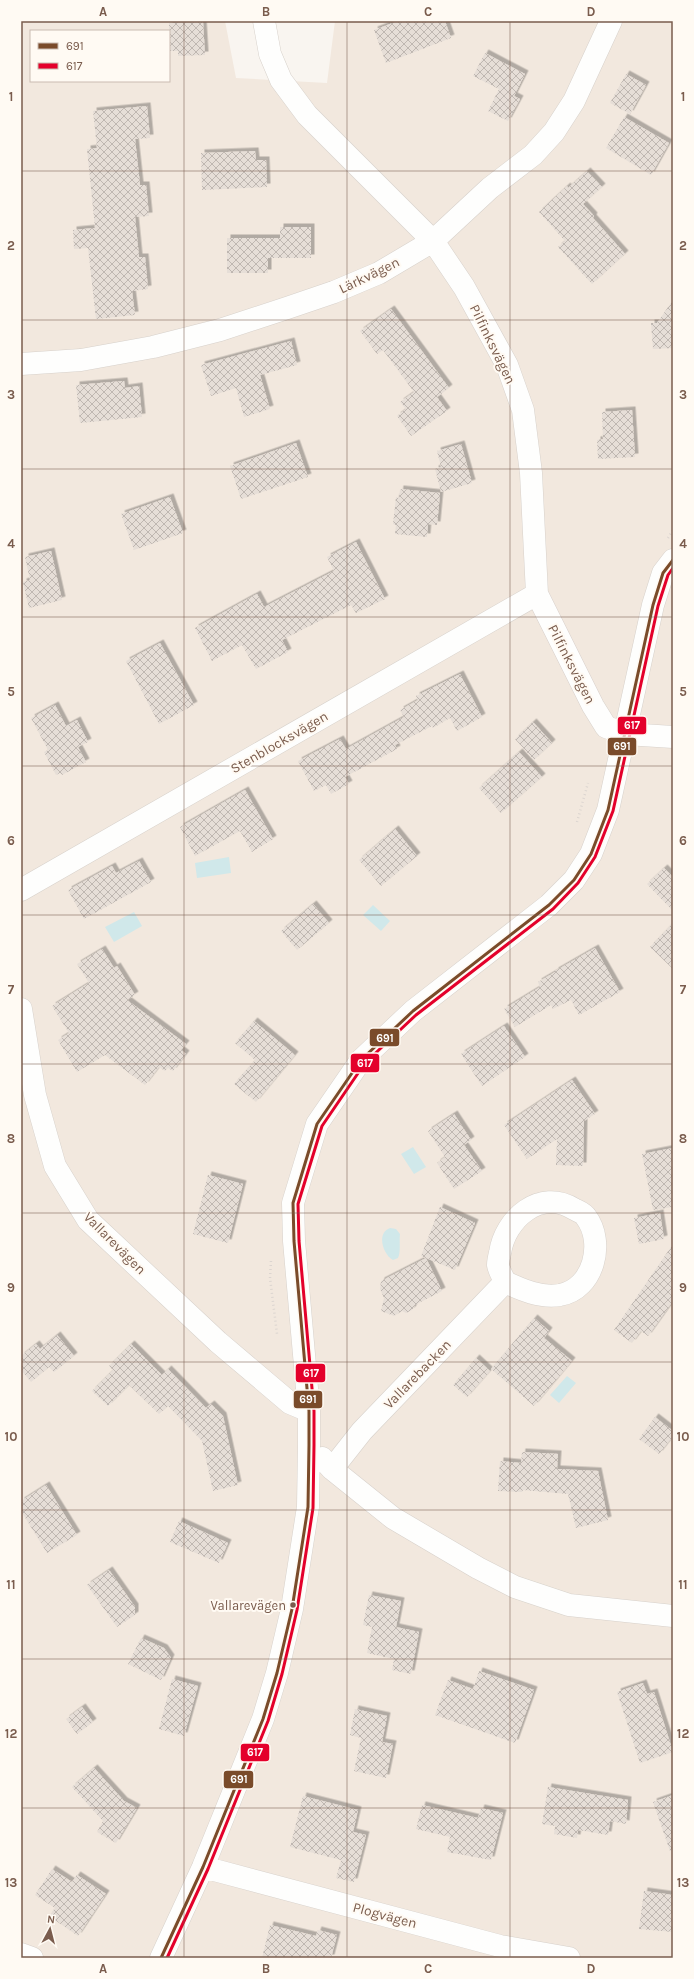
<svg xmlns="http://www.w3.org/2000/svg" width="694" height="1979" font-family="Karla,sans-serif">
  <style>
    .residential { fill: #f2e8de; fill-rule: evenodd }
    .water { fill: #d0e8ea }
    .building { fill: url(#building-cross-hatch); filter: url(#shadow) }
    .lines { fill: none; stroke-linecap: round; stroke-linejoin: round }
    .minor-casing { stroke: #d7d1cb; stroke-width: 23 }
    .path { stroke: #dcd5d0; stroke-width: 2.5; stroke-dasharray: 1 3; stroke-linecap: butt }
    .minor { stroke: #fefefd; stroke-width: 22 }
    .bus-1-casing { stroke: #fffaf3; stroke-width: 6 }
    .bus-2-casing { stroke: #fffaf3; stroke-width: 6 }
    .bus-1 { stroke: #7a4b2a; stroke-width: 3 }
    .bus-2 { stroke: #e4002b; stroke-width: 3 }
    .grid { fill: none; stroke: #7a5c4d; stroke-width: 1; stroke-opacity: 0.55 }
    .bus-dot { fill: #7a5c4d; stroke: #fffaf3; stroke-width: 1.5 }
    .labels { text-anchor: middle; stroke-width: 4; stroke-linejoin: round; paint-order: stroke }
    .bus-label { font-size: 13px; fill: #7a5c4d; stroke: #fffaf3; text-anchor: end }
    .street-label { font-size: 14px; fill: #7a5c4d; stroke: #fffaf3 }
    .line-badge { stroke: #fffaf3; stroke-width: 1.5 }
    .badge-label { font-size: 11px; text-anchor: middle; font-weight: bold; fill: #fff }
    .neatline { fill: none; stroke: #7a5c4d; stroke-width: 1.5 }
    .grid-label { font-size: 13px; text-anchor: middle; font-weight: bold; fill: #7a5c4d }
  </style>
  <defs>
    <pattern id="building-cross-hatch" width="8" height="8" patternUnits="userSpaceOnUse"><rect width="8" height="8" fill="#e6ded7"/><path d="M0 0l8 8M0 8l8-8" fill="none" stroke="#bfb7b1"/></pattern>
    <filter id="shadow"><feDropShadow dx="3.5" dy="-3.5" stdDeviation="0" flood-color="#0004"/></filter>
  </defs>
  <rect width="100%" height="100%" fill="#f9f5f0"/>
  <!-- residential -->
  <path class="residential" d="M21,21H225L236,78L327,83L335,21H673V1958H21ZM31,31H169V81H31Z"/>
  <!-- water -->
  <path class="water" d="M229,857L231,873L197,878L195,863Z
    M373,905L390,921L381,931L363,915Z
    M134,912L142,926L114,942L105,927Z
    M413,1147L426,1167L414,1174L401,1154Z
    M390,1228L396,1229L400,1234C399,1242 401,1252 398,1258L393,1260C383,1255 376,1233 390,1228Z
    M567,1376L576,1383L559,1403L550,1395Z"/>
  <!-- building -->
  <path class="building" d="M398,21H445L451,38L386,63L374,30Z
    M203,22L205,55L178,56V51H169V23Z
    M485,53L525,74L514,96L520,99L508,121L488,111L499,89L473,76Z
    M626,74L646,85L630,114L610,103Z
    M147,106L150,138L135,139L140,185H146L149,216L135,217L139,257H145L148,289L132,291L135,315L96,319L88,248L74,249L73,230L95,228L87,149L97,148L93,111Z
    M624,117L669,143L651,175L606,148Z
    M255,151L256,160H266L267,187L202,190L201,153Z
    M587,171L602,187L583,204L594,216L593,218L625,254L592,284L558,247L565,241L539,212L567,186L568,188Z
    M280,227H311V258H268V273H227V238H280Z
    M673,300V348L653,349L651,323H657Z
    M391,309L449,388L437,397L447,411L411,436L397,416L406,409L400,402L414,392L383,350L377,354L360,331Z
    M291,341L297,365L260,375L270,409L244,417L236,388L211,396L201,365Z
    M124,381L125,388L139,386L142,417L80,423L76,385Z
    M632,410L635,457L598,459L597,440L603,439L602,412Z
    M296,443L308,477L241,499L230,466Z
    M461,444L472,483L441,492L435,469L441,467L437,451Z
    M400,489L440,493L437,525L428,524L427,537L395,534L396,525L393,524L396,497L399,498Z
    M170,497L183,533L134,550L121,514Z
    M356,542L385,599L356,613L351,605L282,640L288,652L256,669L242,645L212,661L195,628L257,594L264,607L334,571L327,557Z
    M51,551L62,600L29,608L23,582L30,580L25,557Z
    M160,643L194,705L159,724L126,661Z
    M460,674L482,717L457,731L450,718L433,728L432,726L395,745L397,749L345,777L349,784L331,794L326,785L314,791L298,761L340,739L346,749L404,717L400,710L418,700L416,696Z
    M55,705L66,726L77,720L88,742L78,747L86,762L62,775L60,773L56,775L44,752L48,750L31,718Z
    M533,722L552,743L534,760L515,739Z
    M519,752L542,777L501,813L479,788Z
    M245,790L273,839L252,852L240,831L195,856L180,827Z
    M395,829L417,856L381,886L359,860Z
    M139,861L151,882L84,919L68,890L112,866L116,873Z
    M664,868L673,877V911L647,884Z
    M313,904L329,923L297,950L281,931Z
    M673,923V969L650,947Z
    M595,948L620,992L579,1015L571,1000L553,1009L551,1005L515,1027L504,1009L540,987L538,982L555,972V971Z
    M102,949L114,968L117,966L135,995L127,1000L186,1044L181,1050L186,1054L173,1071L168,1068L165,1071L159,1067L145,1085L105,1055L77,1072L58,1040L69,1033L52,1006L89,983L77,964Z
    M254,1021L295,1055L256,1102L234,1084L255,1060L235,1043Z
    M504,1026L525,1057L482,1086L461,1054Z
    M572,1080L595,1114L584,1121L583,1166L556,1165L557,1139L527,1159L504,1125Z
    M454,1114L471,1140L464,1145L482,1171L454,1189L437,1163L445,1157L428,1131Z
    M673,1148V1207L653,1210L642,1154Z
    M208,1175L243,1184L228,1243L193,1234Z
    M440,1207L475,1223L455,1270L426,1258L442,1291L415,1305L412,1310L406,1313L402,1311L394,1316L381,1311L384,1298L380,1289L381,1281L426,1258L421,1256Z
    M660,1213L664,1239L639,1244L634,1218Z
    M673,1244V1301L648,1336L641,1331L632,1343L614,1330Z
    M534,1318L549,1331L544,1338L572,1361L534,1406L491,1369Z
    M57,1335L74,1356L54,1372L49,1367L31,1382L21,1370V1356L36,1344L40,1349Z
    M131,1344L162,1375L168,1369L206,1408L211,1404L223,1416L238,1485L213,1491L202,1441L168,1406L159,1414L129,1385L108,1406L92,1391L113,1370L109,1366Z
    M476,1358L490,1371L467,1397L453,1385Z
    M655,1417L673,1431V1436L659,1454L639,1439Z
    M522,1452L558,1454L557,1469L598,1471L608,1520L576,1528L568,1494L523,1490L522,1492L498,1491L500,1461L521,1463Z
    M46,1485L77,1535L47,1553L21,1511V1501Z
    M179,1521L228,1543L219,1563L170,1542Z
    M109,1570L135,1607V1615L117,1627L87,1585Z
    M369,1595L401,1601L396,1627L419,1632L411,1674L392,1670L394,1659L367,1653L372,1627L363,1625Z
    M141,1638L164,1648L171,1658L161,1680L128,1664Z
    M479,1671L534,1690L515,1743L435,1715L448,1680L473,1689Z
    M172,1679L198,1686L184,1736L159,1729Z
    M643,1683L647,1694L654,1692L673,1752L640,1763L617,1692Z
    M82,1707L93,1722L77,1734L66,1719Z
    M355,1709L387,1716L382,1742L393,1744L386,1778L354,1771L361,1738L350,1735Z
    M94,1768L124,1801L137,1808L116,1843L97,1832L103,1821L72,1787Z
    M548,1787L628,1800L626,1824L610,1821L608,1835L578,1830L577,1838L554,1834L555,1826L542,1824Z
    M673,1795V1851H670L653,1802Z
    M303,1796L358,1810L353,1832L366,1835L354,1882L336,1878L341,1860L290,1847Z
    M422,1805L478,1818L481,1808L503,1813L491,1860L447,1852L450,1837L416,1829Z
    M52,1869L72,1882L77,1875L106,1894L78,1936L49,1916L55,1908L35,1895Z
    M644,1891L673,1895V1932L639,1929Z
    M270,1925L316,1936L318,1930L337,1935L331,1958H262Z"/>
  <g class="lines">
    <!-- minor casing -->
    <g class="minor-casing">
      <path id="minor" d="M264,21L270,54L281,80L307,115L433,241L464,287L507,365L523,410L531,473L537,594L593,706L606,727L626,734L673,737
        M21,364L81,360L153,347L220,330L287,308L334,292L379,273L433,241L490,188L533,155L554,132L574,101L611,21
        M21,890L537,594
        M21,1009L35,1095L55,1166L88,1220L218,1342L290,1403L309,1411
        M322,1458L332,1469L393,1518L478,1568L515,1587L569,1605L673,1616
        M332,1469L362,1431L505,1282C522,1290 540,1298 560,1295C594,1289 605,1242 586,1217C584,1213 578,1211 574,1209C540,1188 505,1219 500,1253C499,1257 498,1262 498,1265C499,1271 503,1277 505,1282
        M203,1867L500,1946L569,1958
        M21,1954L32,1958
        M161,1958L203,1867L263,1719L277,1673L292,1609L308,1507L309,1445V1411L294,1241L293,1203L317,1124L361,1060L413,1011L549,905L574,880L591,854L608,810L653,605L663,573L673,560"/>
    </g>
    <!-- path -->
    <path class="path" d="M668,538L673,530
      M577,822L588,783
      M271,1261L270,1278L277,1334"/>
    <!-- minor -->
    <use href="#minor" class="minor"/>
    <!-- bus-1 casing -->
    <g class="bus-1-casing">
      <path id="bus-1" d="M161,1958L203,1867L263,1719L277,1673L292,1609L308,1507L309,1445V1411L294,1241L293,1203L317,1124L361,1060L413,1011L549,905L574,880L591,854L608,810L653,605L663,573L673,560"/>
    </g>
    <!-- bus-2 casing -->
    <g class="bus-2-casing">
      <path id="bus-2" d="M167,1958L208,1869L268,1721L282,1674L297,1610L313,1508L314,1445V1411L299,1241L298,1204L322,1126L365,1063L416,1015L553,909L578,883L595,857L613,811L658,606L668,575L673,568"/>
    </g>
    <!-- bus-1 -->
    <use href="#bus-1" class="bus-1"/>
    <!-- bus-2 -->
    <use href="#bus-2" class="bus-2"/>
  </g>
  <!-- grid -->
  <path class="grid" d="M184,21V1958M347,21V1958M510,21V1958M21,171H673M21,320H673M21,469H673M21,617H673M21,766H673M21,915H673M21,1064H673M21,1213H673M21,1362H673M21,1510H673M21,1659H673M21,1808H673"/>
  <!-- markers -->
  <circle class="bus-dot" cx="293" cy="1605" r="3.5"/>
  <g class="labels">
    <!-- bus labels -->
    <g class="bus-label">
      <text x="286" y="1610">Vallarevägen</text>
    </g>
    <!-- street labels -->
    <g class="street-label">
      <text transform="translate(369 275) rotate(-26)" y="5">Lärkvägen</text>
      <text transform="translate(493 344) rotate(64)" y="5">Pilfinksvägen</text>
      <text transform="translate(572 664) rotate(63)" y="5">Pilfinksvägen</text>
      <text transform="translate(279 742) rotate(-30)" y="5">Stenblocksvägen</text>
      <text transform="translate(115 1243) rotate(45)" y="5">Vallarevägen</text>
      <text transform="translate(417 1374) rotate(-46)" y="5">Vallarebacken</text>
      <text transform="translate(385 1915) rotate(15)" y="5">Plogvägen</text>
    </g>
  </g>
  <g class="line-badge">
    <rect x="617" y="716" width="30" height="19" rx="4" fill="#e4002b"/>
    <rect x="607" y="737" width="30" height="19" rx="4" fill="#7a4b2a"/>
    <rect x="369" y="1028" width="31" height="19" rx="4" fill="#7a4b2a"/>
    <rect x="350" y="1053" width="30" height="20" rx="4" fill="#e4002b"/>
    <rect x="295" y="1363" width="31" height="20" rx="4" fill="#e4002b"/>
    <rect x="293" y="1390" width="30" height="19" rx="4" fill="#7a4b2a"/>
    <rect x="240" y="1743" width="30" height="19" rx="4" fill="#e4002b"/>
    <rect x="223" y="1770" width="31" height="19" rx="4" fill="#7a4b2a"/>
  </g>
  <g class="badge-label">
    <text x="632" y="729">617</text>
    <text x="622" y="750">691</text>
    <text x="385" y="1042">691</text>
    <text x="365" y="1067">617</text>
    <text x="311" y="1377">617</text>
    <text x="308" y="1403">691</text>
    <text x="255" y="1756">617</text>
    <text x="239" y="1783">691</text>
  </g>
  <!-- border -->
  <rect width="694" height="1979" fill="none" stroke="#fffaf3" stroke-width="44"/>
  <!-- legend -->
  <rect x="30" y="30" width="140" height="52" fill="#fffaf3" stroke="#cabbb1"/>
  <rect x="38" y="43" width="20" height="6" fill="#7a4b2a" stroke="#cabbb1"/>
  <text x="66" y="50" font-size="12" fill="#7a5c4d">691</text>
  <rect x="38" y="63" width="20" height="6" fill="#e4002b" stroke="#cabbb1"/>
  <text x="66" y="70" font-size="12" fill="#7a5c4d">617</text>
  <!-- north arrow -->
  <g transform="translate(50 1929) rotate(7)" stroke="#fffaf3" stroke-width="3" paint-order="stroke">
  <path d="M0-3L7 15L0 10L-7 15Z" fill="#7a5c4d"/>
  <text y="-6" font-size="11" font-weight="bold" text-anchor="middle" fill="#7a5c4d">N</text>
  </g>
  <rect x="22" y="22" width="650" height="1935" class="neatline"/>
  <g class="grid-label">
    <text x="103" y="16">A</text>
    <text x="266" y="16">B</text>
    <text x="428" y="16">C</text>
    <text x="591" y="16">D</text>
    <text x="11" y="101">1</text>
    <text x="683" y="101">1</text>
    <text x="11" y="250">2</text>
    <text x="683" y="250">2</text>
    <text x="11" y="399">3</text>
    <text x="683" y="399">3</text>
    <text x="11" y="548">4</text>
    <text x="683" y="548">4</text>
    <text x="11" y="696">5</text>
    <text x="683" y="696">5</text>
    <text x="11" y="845">6</text>
    <text x="683" y="845">6</text>
    <text x="11" y="994">7</text>
    <text x="683" y="994">7</text>
    <text x="11" y="1143">8</text>
    <text x="683" y="1143">8</text>
    <text x="11" y="1292">9</text>
    <text x="683" y="1292">9</text>
    <text x="11" y="1441">10</text>
    <text x="683" y="1441">10</text>
    <text x="11" y="1589">11</text>
    <text x="683" y="1589">11</text>
    <text x="11" y="1738">12</text>
    <text x="683" y="1738">12</text>
    <text x="11" y="1887">13</text>
    <text x="683" y="1887">13</text>
    <text x="103" y="1973">A</text>
    <text x="266" y="1973">B</text>
    <text x="428" y="1973">C</text>
    <text x="591" y="1973">D</text>
  </g>
</svg>
